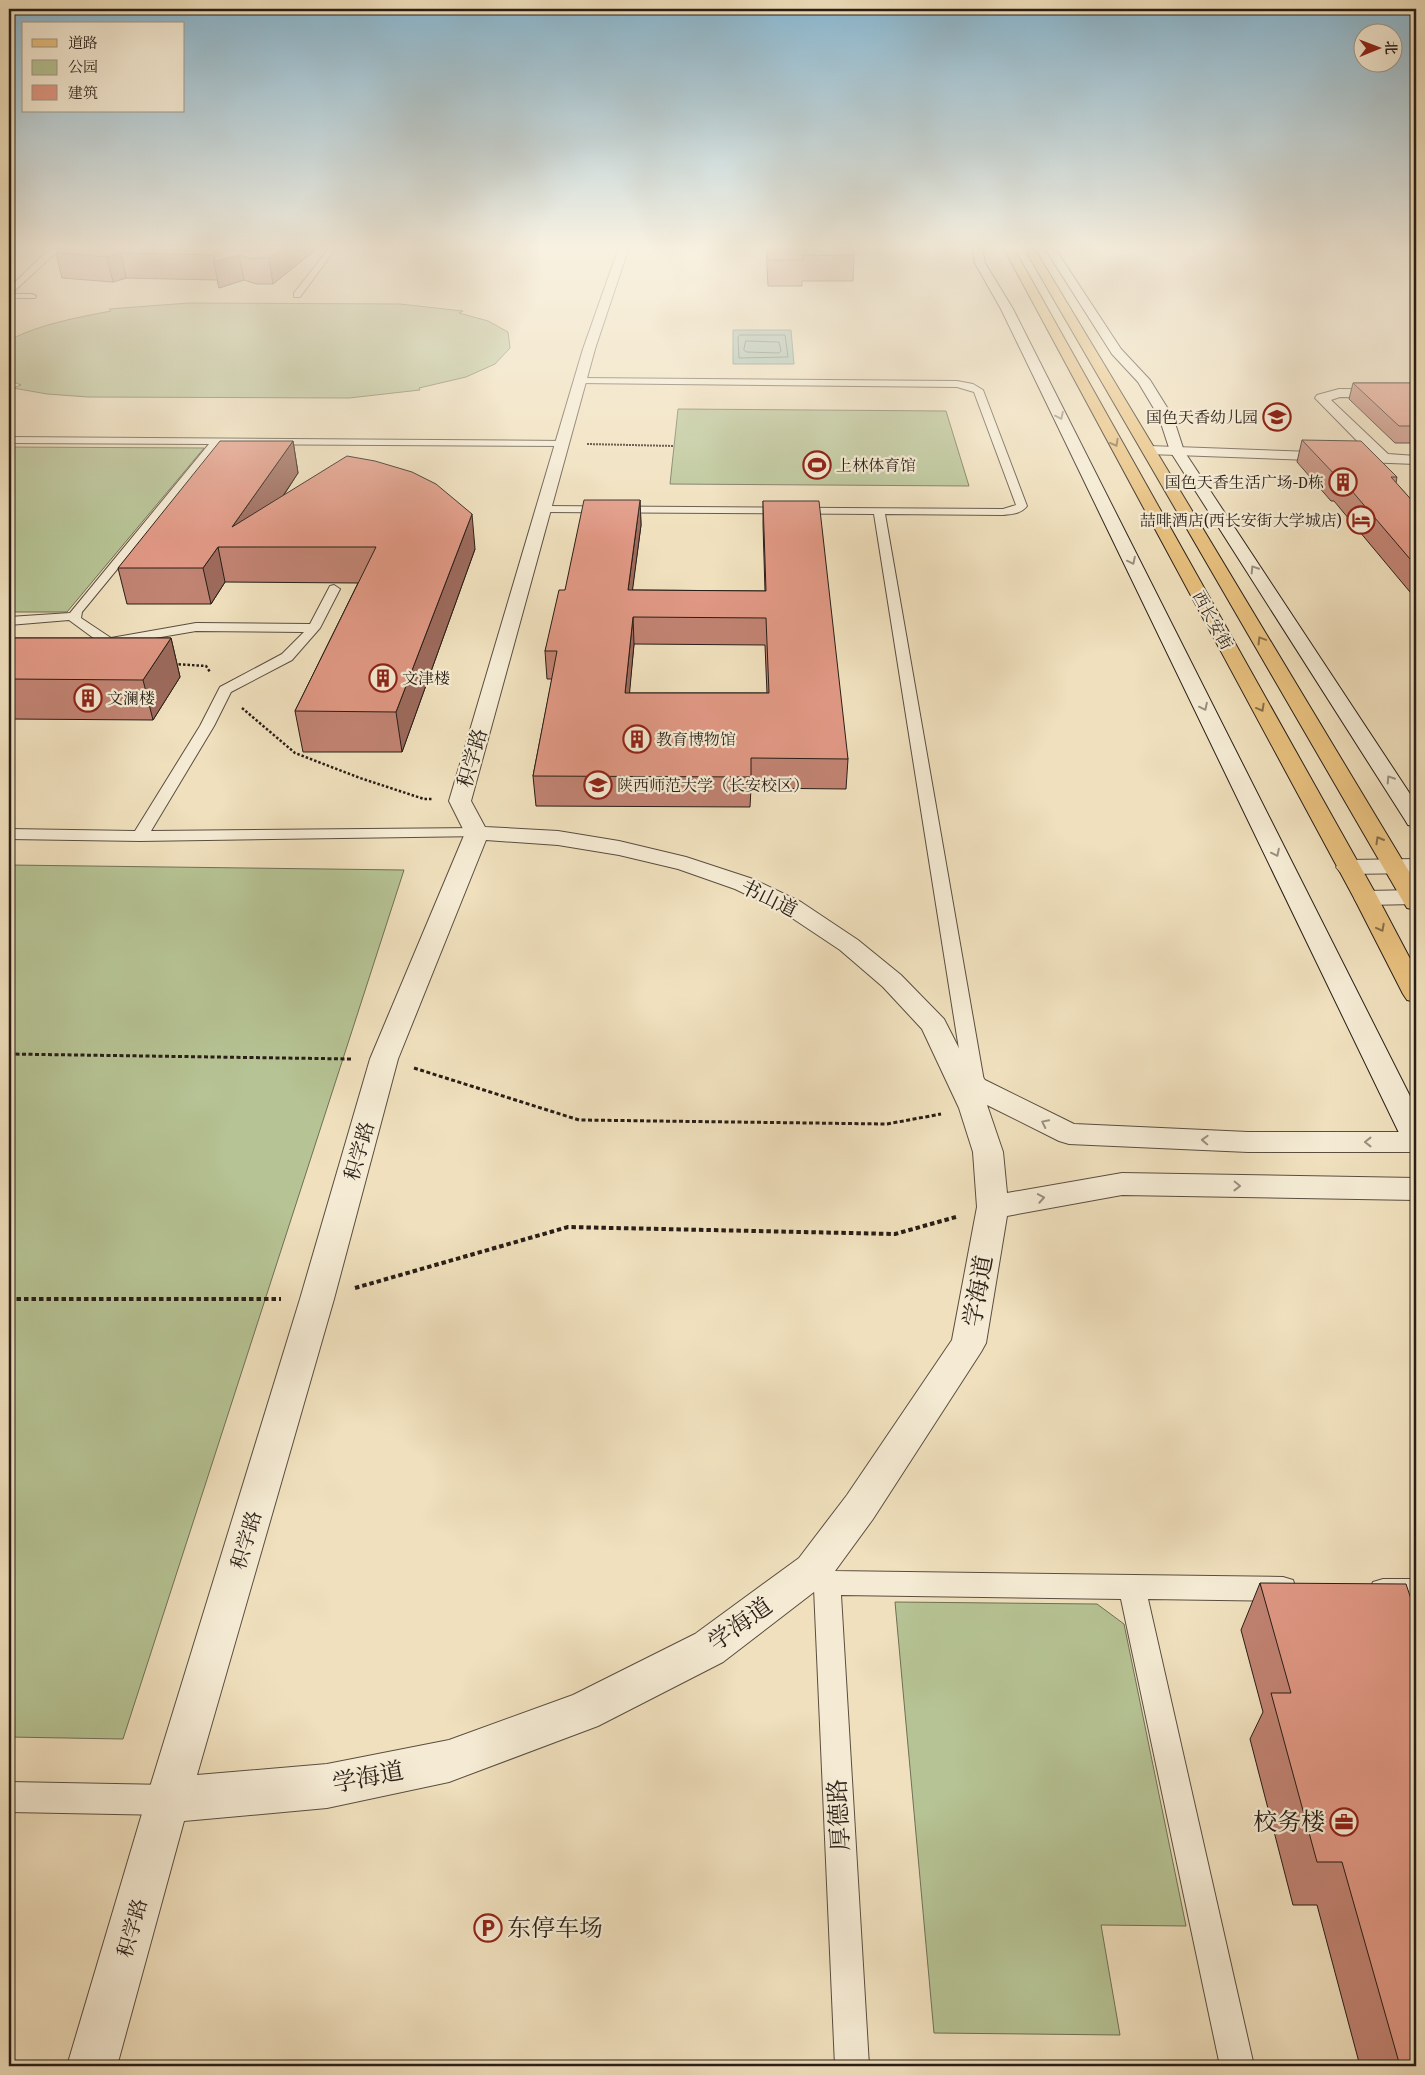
<svg xmlns="http://www.w3.org/2000/svg" width="1425" height="2075" font-family="'Gentium Book Plus','Noto Serif SC',serif">
  <style>
    .green { fill: #b6c394; stroke: #6f7056 }
    .water { fill: #9abdb2; stroke: #6c7d74 }
    .lines { fill: none; stroke-linecap: round; stroke-linejoin: round }
    .shore { stroke: #616e64; stroke-width: 1 }
    .service-casing { stroke: #5a4e40; stroke-width: 2 }
    .minor-casing { stroke: #5a4e40; stroke-width: 2 }
    .tertiary-casing { stroke: #5a4e40; stroke-width: 2 }
    .secondary-casing { stroke: #281e17; stroke-width: 2 }
    .primary-casing { stroke: #281e17; stroke-width: 2 }
    .path-far3 { stroke: #281e17; stroke-width: 2; stroke-dasharray: 2 1; stroke-linecap: butt }
    .path-far2 { stroke: #281e17; stroke-width: 2.5; stroke-dasharray: 2.5 2; stroke-linecap: butt }
    .path-far1 { stroke: #281e17; stroke-width: 3; stroke-dasharray: 4 2.5; stroke-linecap: butt }
    .path { stroke: #281e17; stroke-width: 4; stroke-dasharray: 4.5 3; stroke-linecap: butt }
    .service { fill: #f5ebd4; fill-rule: evenodd }
    .minor { fill: #f5ebd4; fill-rule: evenodd }
    .tertiary { fill: #f5ebd4; fill-rule: evenodd }
    .secondary { fill: #f5ebd4; fill-rule: evenodd }
    .primary { fill: #e8c07e; fill-rule: evenodd }
    .wall { fill: #c18372; stroke: #281e17; fill-rule: evenodd }
    .shaded-wall { fill: #9d6a5c; stroke: #281e17 }
    .building { fill: #e09884; stroke: #281e17; fill-rule: evenodd }
    .oneway { stroke: #998f7f }
    .oneway2 { stroke: #886f4a }
    .labels { text-anchor: middle; stroke-width: 4.5; stroke-linejoin: round; paint-order: stroke }
    .far-poi-label { font-size: 16px; fill: #281e17; stroke: #f5ebd4; text-anchor: start }
    .far-street-label { font-size: 16px; fill: #281e17; stroke: #f5ebd4 }
    .street-label { font-size: 20px; fill: #281e17; stroke: #f5ebd4 }
    .near-street-label { font-size: 24px; fill: #281e17; stroke: #f5ebd4 }
    .near-poi-label { font-size: 24px; fill: #281e17; stroke: #f5ebd4; text-anchor: end }
  </style>
  <rect width="100%" height="100%" fill="#f0e0bd"/>
  <filter id="stains"><feTurbulence type="fractalNoise" baseFrequency=".004" numOctaves="4"/><feColorMatrix values="0 0 0 0 .2 0 0 0 0 .09 0 0 0 0 .02 0 0 0 .5 -.17"/></filter>
  <radialGradient id="worn" r=".72"><stop offset=".6" stop-color="#630" stop-opacity="0"/><stop offset="1" stop-color="#630" stop-opacity=".3"/></radialGradient>
  <!-- green -->
  <path class="green" d="M189,303L400,304L463,311L459,313L488,321L508,332L510,348L495,364L466,377L419,388L420,390L349,398L88,397L47,394L13,388L21,385L9,380V340C41,324 75,318 111,311L109,309Z
    M678,409L946,411L969,486L670,484Z
    M9,447L204,448L67,612H9Z
    M9,865L404,870L123,1739L9,1737Z
    M895,1602L1097,1604L1124,1624L1186,1926L1101,1925L1120,2035L934,2033Z"/>
  <!-- water -->
  <path class="water" d="M733,330H791L794,364H733Z"/>
  <g class="lines">
    <!-- shore -->
    <path class="shore" d="M740,335H785L788,357L739,358L738,338Z
      M746,341L779,342L781,351L779,353L746,352L744,350Z"/>
    <!-- service casing -->
    <g class="service-casing">
      <path id="service" d="M58,247H66L50,258L11,294H32L36,296L35,298H9V288L44,254Z
        M330,247H337L300,297H294V293Z
        M580,378L957,381L973,384L983,390L1027,506C1021,514 1012,514 1003,515L885,514L985,1087L982,1092L975,1093L968,1092L965,1087L874,514L544,512L539,509L544,506L1003,509L1016,505L974,392L957,387L577,383V379Z
        M9,437L566,441V445L563,446L220,444L82,612L81,618L111,638L196,623L310,624L330,586L334,585L340,589L320,628L292,660L231,692L214,726L151,831L477,828L483,830L485,833L483,836L140,841L9,839V829L135,831L200,726L220,687L282,654L304,632L196,631L120,644L131,652L124,656L103,645L69,620L9,625V617L70,613L209,444L9,443Z
        M817,1562L826,1566L833,1571L1283,1577L1293,1580L1296,1589L1293,1598L1283,1601L1148,1599L1254,2066H1220L1121,1599L841,1595L869,2066H835L814,1588L808,1582L804,1574L808,1566Z
        M1383,1579H1416V1603H1383L1373,1600L1369,1591L1373,1582Z
        M9,1782L168,1785L179,1789L183,1800L179,1811L168,1815L9,1812Z"/>
    </g>
    <!-- minor casing -->
    <g class="minor-casing">
      <path id="minor" d="M619,247H629L595,349L471,801L485,827L558,831L619,841L686,857L753,879L801,902L858,940L901,975L944,1019L966,1062L973,1064L985,1080L1074,1124L1248,1132H1416V1152H1248L1069,1144L1059,1141L987,1105L1003,1152L1007,1193L1122,1173L1416,1178V1200L1122,1195L1007,1216L986,1343L981,1352L873,1519L827,1582L723,1662L598,1726L449,1782L327,1808L184,1821L117,2066H67L146,1800L300,1299L370,1059L465,833L449,801L583,349ZM486,840L558,845L619,855L678,869L735,889L783,912L840,950L883,987L922,1029L959,1108L973,1152L977,1207L952,1340L847,1495L799,1558L695,1634L573,1695L449,1740L327,1764L197,1775L334,1299L398,1059Z
        M1339,389L1416,390V398L1340,397L1331,400L1388,454L1416,456V464L1149,454L1144,453L1142,450L1144,447L1149,446L1370,454L1315,398L1317,395Z"/>
    </g>
    <!-- tertiary casing -->
    <g class="tertiary-casing">
      <path id="tertiary" d="M1416,859V873L1348,874L1340,872L1336,867L1340,862L1348,860Z
        M1416,890V904L1366,905L1357,903L1354,898L1357,893L1366,891Z"/>
    </g>
    <!-- secondary casing -->
    <g class="secondary-casing">
      <path id="secondary" d="M972,247H982L985,263L1013,309L1416,1108V1147L1406,1144L1401,1137L1001,309L975,263Z
        M1044,247H1054L1121,349L1150,380L1173,417L1184,451L1416,803V827L1408,825L1405,820L1170,451L1159,417L1138,382L1112,354Z"/>
    </g>
    <!-- primary casing -->
    <g class="primary-casing">
      <path id="primary" d="M1003,247H1013L1378,898L1416,970V1002L1407,1000L1403,994L1354,898Z
        M1032,250L1037,253L1416,883V910L1407,908L1404,903L1027,253Z"/>
    </g>
    <!-- path-far3 -->
    <path class="path-far3" d="M587,444L674,446"/>
    <!-- path-far2 -->
    <path class="path-far2" d="M174,664L206,666L210,672
      M242,708L295,753L360,778L424,799H432"/>
    <!-- path-far1 -->
    <path class="path-far1" d="M9,1054L351,1059
      M414,1068L579,1120L887,1124L941,1114"/>
    <!-- path -->
    <path class="path" d="M355,1288L568,1227L895,1234L956,1217
      M9,1299H281"/>
    <!-- service -->
    <use href="#service" class="service"/>
    <!-- minor -->
    <use href="#minor" class="minor"/>
    <!-- tertiary -->
    <use href="#tertiary" class="tertiary"/>
    <!-- secondary -->
    <use href="#secondary" class="secondary"/>
    <!-- primary -->
    <use href="#primary" class="primary"/>
  </g>
  <!-- wall -->
  <path class="wall" d="M319,247L273,284H256L244,280L219,288L217,280L126,278L113,282L62,278L56,253Z
    M766,247H852L854,256L853,281H802V286H768Z
    M1353,383H1416V446L1413,443H1395L1349,399Z
    M1302,440L1397,477L1396,483L1416,505V609L1413,604L1415,598L1334,501H1331L1297,462Z
    M293,441L298,473L284,495L475,549L402,752H303L295,711L358,583L225,582L211,604H127L118,568Z
    M640,500L641,525L632,590L765,591L763,525V501L848,759L846,789L751,788L750,807L536,806L533,776L552,679H547L545,651L565,590ZM634,644L765,645L767,693H629Z
    M9,638H171L180,677L153,720L9,719Z
    M1260,1583L1416,2066H1360L1317,1905H1293L1250,1739L1263,1712L1241,1630Z"/>
  <!-- shaded-wall -->
  <path class="shaded-wall" d="M169,247H194L187,254L169,249Z
    M284,247H319L273,284L269,258Z
    M121,253L126,278L113,282L107,257Z
    M239,255L244,280L219,288L214,262Z
    M293,441L298,473L249,547L232,527Z
    M640,500L641,525L629,617L628,590Z
    M472,514L475,549L402,752L396,712Z
    M218,547L225,582L211,604L203,568Z
    M633,617L634,644L627,721L625,693Z
    M171,638L180,677L153,720L143,680Z"/>
  <!-- building -->
  <path class="building" d="M64,247H169V249H178L179,247H284L269,258L252,259L239,255L214,262L215,255L121,253L107,257L56,253Z
    M767,247H852L854,256L802,255L803,260H768Z
    M1353,383H1416V426H1399Z
    M1302,440L1361,441L1397,477H1391L1416,505V566L1340,477H1337Z
    M220,441H293L232,527L347,456L375,461L412,472L436,484L472,514L396,712L295,711L376,547H218L203,568H118Z
    M584,500H640L628,590L766,591L763,501H819L848,759L751,758V777L533,776L557,651H545L559,590H565ZM633,617L766,618L769,693H625Z
    M9,638H171L143,680L9,679Z
    M1260,1583L1406,1584L1416,1614V2066H1400L1342,1862H1317L1271,1693H1291Z"/>
  <!-- one-way arrows -->
  <defs><path id="oneway-chevron" d="M-2-3.5L2.5 0L-2 3.5" fill="none" stroke-width="1.6" stroke-linecap="round" stroke-linejoin="round" transform="scale(1.25)"/></defs>
  <g class="oneway">
    <use href="#oneway-chevron" transform="translate(1060 416) rotate(64)"/>
    <use href="#oneway-chevron" transform="translate(1132 561) rotate(64)"/>
    <use href="#oneway-chevron" transform="translate(1254 569) rotate(-123)"/>
    <use href="#oneway-chevron" transform="translate(1204 707) rotate(64)"/>
    <use href="#oneway-chevron" transform="translate(1390 779) rotate(-123)"/>
    <use href="#oneway-chevron" transform="translate(1276 853) rotate(64)"/>
    <use href="#oneway-chevron" transform="translate(1045 1123) rotate(-154)"/>
    <use href="#oneway-chevron" transform="translate(1205 1140) rotate(-178)"/>
    <use href="#oneway-chevron" transform="translate(1368 1142) rotate(-180)"/>
    <use href="#oneway-chevron" transform="translate(1237 1186) rotate(1)"/>
    <use href="#oneway-chevron" transform="translate(1041 1198) rotate(-10)"/>
  </g>
  <g class="oneway2">
    <use href="#oneway-chevron" transform="translate(1115 443) rotate(61)"/>
    <use href="#oneway-chevron" transform="translate(1261 640) rotate(-121)"/>
    <use href="#oneway-chevron" transform="translate(1261 708) rotate(61)"/>
    <use href="#oneway-chevron" transform="translate(1379 840) rotate(-120)"/>
    <use href="#oneway-chevron" transform="translate(1381 928) rotate(62)"/>
  </g>
  <!-- sky -->
  <linearGradient id="sky" x2="0" y2="1"><stop stop-color="#89b8d2"/><stop offset="0.46" stop-color="#f8f1e1"/><stop offset="1" stop-color="#f8f1e1" stop-opacity="0"/></linearGradient>
  <rect width="1425" height="537" fill="url(#sky)"/>
  <!-- icons -->
  <defs>
    <g id="school-ring" transform="scale(1.4375)"><circle r="9.5" fill="#f5ebd4" stroke="#8f2418" stroke-width="1.5"/><path d="M0-5L7-2L0 1L-7-2ZM-4 1L0 2.5L4 1V4Q0 6-4 4Z" fill="#8f2418"/></g>
    <g id="stadium-ring" transform="scale(1.4375)"><circle r="9.5" fill="#f5ebd4" stroke="#8f2418" stroke-width="1.5"/><path d="M0-5a6.5 5 0 1 0 0 10a6.5 5 0 1 0 0-10ZM-3.5-1.8h7v3.6h-7Z" fill="#8f2418"/></g>
    <g id="building-ring" transform="scale(1.4375)"><circle r="9.5" fill="#f5ebd4" stroke="#8f2418" stroke-width="1.5"/><path d="M-4-6H4V6H1V3H-1V6H-4ZM-2.5-4.3h1.7v1.8h-1.7ZM.8-4.3h1.7v1.8H.8ZM-2.5-1h1.7V.8h-1.7ZM.8-1h1.7V.8H.8Z" fill="#8f2418"/></g>
    <g id="hotel-ring" transform="scale(1.4375)"><circle r="9.5" fill="#f5ebd4" stroke="#8f2418" stroke-width="1.5"/><path d="M-6-4.5h1.5V1H6V5H4.5V3h-9V5H-6ZM-4 0a1.8 1.8 0 1 1 3.6 0ZM.5 0V-2.5h3Q6-2.5 6 0Z" fill="#8f2418"/></g>
    <g id="university-ring" transform="scale(1.4375)"><circle r="9.5" fill="#f5ebd4" stroke="#8f2418" stroke-width="1.5"/><path d="M0-5L7-2L0 1L-7-2ZM-4 1L0 2.5L4 1V4Q0 6-4 4Z" fill="#8f2418"/></g>
    <g id="office-ring" transform="scale(1.4375)"><circle r="9.5" fill="#f5ebd4" stroke="#8f2418" stroke-width="1.5"/><path d="M-6-3h4V-5.5h4V-3h4V5H-6ZM-1-4.5V-3h2v-1.5ZM-6 0V1H6V0Z" fill="#8f2418"/></g>
    <g id="parking-ring" transform="scale(1.4375)"><circle r="9.5" fill="#f5ebd4" stroke="#8f2418" stroke-width="1.5"/><path d="M-3.5-5.5H1a3.5 3.5 0 0 1 0 7H-1V5.5H-3.5ZM-1-3.4V-.6H.8a1.4 1.4 0 0 0 0-2.8Z" fill="#8f2418"/></g>
  </defs>
  <g fill-rule="evenodd">
    <use href="#school-ring" x="1277" y="417"/>
    <use href="#stadium-ring" x="817" y="465"/>
    <use href="#building-ring" x="1343" y="482"/>
    <use href="#hotel-ring" x="1361" y="520"/>
    <use href="#building-ring" x="383" y="678"/>
    <use href="#building-ring" x="88" y="698"/>
    <use href="#building-ring" x="637" y="739"/>
    <use href="#university-ring" x="598" y="785"/>
    <use href="#office-ring" x="1344" y="1822"/>
    <use href="#parking-ring" x="488" y="1928"/>
  </g>
  <g class="labels">
    <!-- far-poi labels -->
    <g class="far-poi-label">
      <text x="1258" y="423" text-anchor="end">国色天香幼儿园</text>
      <text x="836" y="471">上林体育馆</text>
      <text x="1324" y="488" text-anchor="end">国色天香生活广场-D栋</text>
      <text x="1342" y="526" text-anchor="end">喆啡酒店(西长安街大学城店)</text>
      <text x="402" y="684">文津楼</text>
      <text x="107" y="704">文澜楼</text>
      <text x="656" y="745">教育博物馆</text>
      <text x="617" y="791">陕西师范大学（长安校区）</text>
    </g>
    <!-- far-street labels -->
    <g class="far-street-label">
      <text transform="translate(1213 620) rotate(61)" y="6">西长安街</text>
    </g>
    <!-- street labels -->
    <g class="street-label">
      <text transform="translate(472 758) rotate(-74)" y="7">积学路</text>
      <text transform="translate(769 898) rotate(26)" y="7">书山道</text>
      <text transform="translate(359 1151) rotate(-74)" y="7">积学路</text>
      <text transform="translate(246 1540) rotate(-73)" y="7">积学路</text>
      <text transform="translate(132 1928) rotate(-74)" y="7">积学路</text>
    </g>
    <!-- near-street labels -->
    <g class="near-street-label">
      <text transform="translate(978 1291) rotate(-80)" y="8">学海道</text>
      <text transform="translate(740 1624) rotate(-36)" y="8">学海道</text>
      <text transform="translate(368 1777) rotate(-11)" y="8">学海道</text>
      <text transform="translate(839 1815) rotate(-93)" y="8">厚德路</text>
    </g>
    <!-- near-poi labels -->
    <g class="near-poi-label">
      <text x="1325" y="1830">校务楼</text>
      <text x="507" y="1936" text-anchor="start">东停车场</text>
    </g>
  </g>
  <!-- margin -->
  <rect width="1425" height="2075" fill="none" stroke="#f0e0bd" stroke-width="30"/>
  <rect x="10" y="10" width="1405" height="2055" fill="none" stroke="#281e17" stroke-width="2.5"/>
  <rect x="15" y="15" width="1395" height="2045" fill="none" stroke="#281e17"/>
  <!-- legend -->
  <rect x="22" y="22" width="162" height="90" fill="#f5ebd4" stroke="#a39988"/>
  <rect x="32" y="39" width="25" height="8" fill="#e8c07e" stroke="#a39988"/>
  <text x="68" y="48" font-size="15" fill="#281e17">道路</text>
  <rect x="32" y="60" width="25" height="15" fill="#b6c394" stroke="#a39988"/>
  <text x="68" y="72" font-size="15" fill="#281e17">公园</text>
  <rect x="32" y="85" width="25" height="15" fill="#e09884" stroke="#a39988"/>
  <text x="68" y="98" font-size="15" fill="#281e17">建筑</text>
  <!-- north arrow -->
  <g transform="translate(1378 48) rotate(89)"><circle r="24" fill="#f5ebd4" stroke="#a39988"/>
  <path d="M0-4L9 19L0 12L-9 19Z" fill="#8f2418"/>
  <text y="-8" font-size="14" font-weight="bold" text-anchor="middle" fill="#281e17">北</text>
  </g>
  <rect width="100%" height="100%" filter="url(#stains)"/>
  <rect width="100%" height="100%" fill="url(#worn)"/>
</svg>
